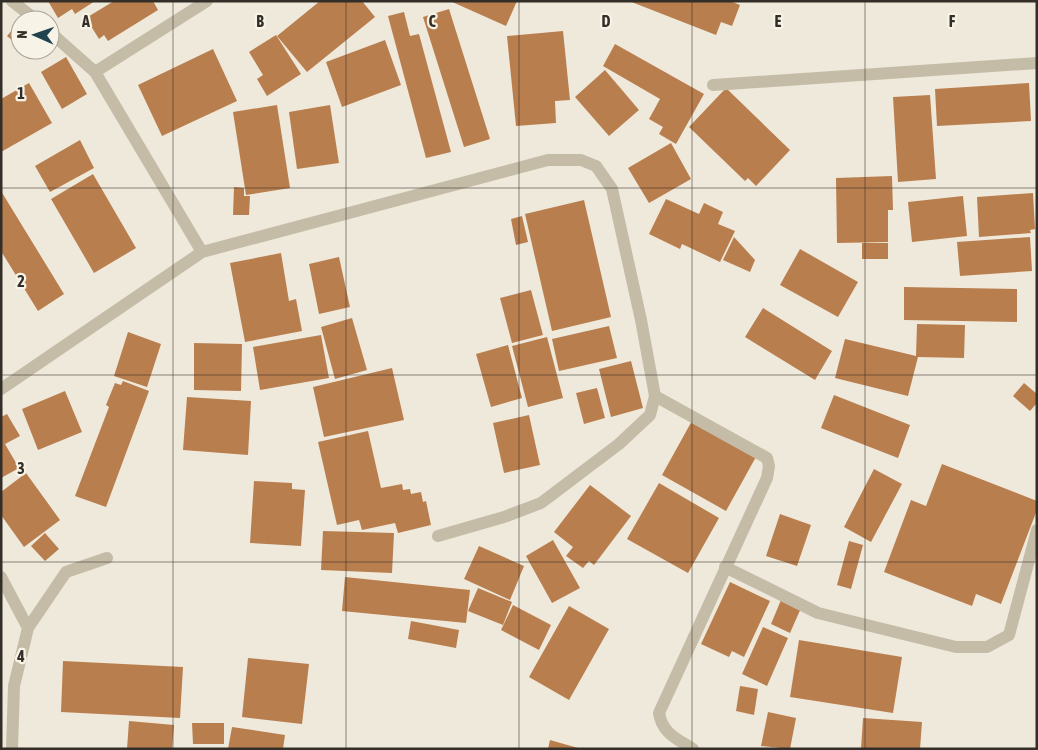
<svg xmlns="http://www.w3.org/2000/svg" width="1038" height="750" font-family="'Asap Condensed',sans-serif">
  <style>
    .building { fill: #b97e4e }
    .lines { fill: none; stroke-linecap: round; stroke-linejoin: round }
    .minor { stroke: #c5bca8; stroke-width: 12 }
    .grid { fill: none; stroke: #332e27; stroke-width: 1; stroke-opacity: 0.55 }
    .grid-label { font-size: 16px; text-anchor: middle; font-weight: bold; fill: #332e27; stroke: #f7f3e7; stroke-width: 4.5; stroke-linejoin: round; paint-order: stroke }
  </style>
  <rect width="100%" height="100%" fill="#efe9db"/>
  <!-- building -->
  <path class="building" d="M48,1H95L75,14L72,9L58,18Z
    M114,1H153L158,10L108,41L104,35L99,39L86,18Z
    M320,1H362L375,17L307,72L277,36Z
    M450,1H517L506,26Z
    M629,1H730L740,5L732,26L721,22L716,35Z
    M449,9L490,139L464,147L423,17Z
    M404,12L410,36L419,34L451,152L426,158L388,16Z
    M20,21V47L7,36Z
    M563,31L570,100L555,101L556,123L516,126L507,36Z
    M276,35L301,74L267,96L257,79L263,75L249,52Z
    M385,40L401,85L342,107L326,62Z
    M615,44L704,94L676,144L659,134L663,127L649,119L660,99L603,66Z
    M213,49L237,101L162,136L138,85Z
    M66,57L87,94L62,109L41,72Z
    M605,70L639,110L609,136L575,97Z
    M29,83L52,123L1,152V99Z
    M1029,83L1031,121L937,126L935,89Z
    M726,88L790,150L756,186L748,178L745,181L689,127Z
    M930,95L936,179L898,182L893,97Z
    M277,105L290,188L246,195L233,112Z
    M330,105L339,163L297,169L289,112Z
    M80,140L94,168L50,192L35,166Z
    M671,143L691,179L649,203L628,168Z
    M93,174L136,248L94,273L51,199Z
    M892,176L893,210H888V242L837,243L836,178Z
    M234,187L244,188V196H250L249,215H233Z
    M1,191L64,294L38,311L1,251Z
    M1033,193L1035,229L1030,230L1031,233L979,237L977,197Z
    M963,196L967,236L912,242L908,202Z
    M666,199L699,214L704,203L723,212L718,224L735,231L720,262L682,244L680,249L649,234Z
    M584,200L611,317L552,331L525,214Z
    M522,216L528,242L516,245L511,219Z
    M734,237L755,260L750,272L723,260Z
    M1030,237L1032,271L960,276L957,242Z
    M862,243H888V259H862Z
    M800,249L858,282L838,317L780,285Z
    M281,253L289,301L296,299L302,331L245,342L230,263Z
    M339,257L350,307L319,314L309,264Z
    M904,287L1017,289V322L904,320Z
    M531,290L543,335L512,343L500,298Z
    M763,308L832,351L815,380L745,337Z
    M352,318L367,370L335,379L321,327Z
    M917,324L965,325L964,358L918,357L908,396L835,378L845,339L916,356Z
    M609,326L617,358L559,371L552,339Z
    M128,332L161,344L147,387L114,376Z
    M321,335L329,378L260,390L253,347Z
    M547,337L563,398L528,407L512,346Z
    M194,343L242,344L241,391L194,390Z
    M508,345L522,398L491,407L476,354Z
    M631,361L643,408L611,417L599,369Z
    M392,368L404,420L324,437L313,387Z
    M123,381L149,391L106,507L75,496L109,407L106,405L115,383L121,385Z
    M1024,383L1037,394V403L1030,411L1013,396Z
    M597,388L605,418L584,424L576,393Z
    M65,391L82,432L38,450L22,409Z
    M834,395L910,425L898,458L821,428Z
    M187,397L251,401L248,455L183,450Z
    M7,414L20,436L5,444L19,468L1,478V417Z
    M529,415L540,465L504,473L493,423Z
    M693,419L757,455L726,511L662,475Z
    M368,431L381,488L402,484L403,490L410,489L411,494L421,492L423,502L426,501L431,525L398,533L395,523L362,530L359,520L337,525L318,442Z
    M942,464L1037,501V510L1001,604L976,594L972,606L884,572L911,500L926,506Z
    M874,469L902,484L871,542L844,527Z
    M26,473L60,520L24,547L1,515V492Z
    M254,481L292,483V489L305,490L301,546L250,543Z
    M659,483L719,518L688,573L627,539Z
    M590,485L631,516L594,565L589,561L583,568L566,556L573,547L554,532Z
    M780,514L811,525L797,566L766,556Z
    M323,531L394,533L392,573L321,570Z
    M45,533L59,549L45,561L31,546Z
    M553,540L580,588L552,603L526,556Z
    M849,541L863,545L851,589L837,585Z
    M479,546L524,566L510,600L464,579Z
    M345,577L470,590L466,623L342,611Z
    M730,582L770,601L744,657L732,651L729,657L701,644Z
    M478,588L512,602L503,625L468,611Z
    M781,600L801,608L790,633L771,624Z
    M513,605L551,625L539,650L501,630Z
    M569,606L609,629L569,700L529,677Z
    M411,621L459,630L456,648L408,639Z
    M763,627L788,638L767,686L742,674Z
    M799,640L902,657L893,713L790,697Z
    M248,658L309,664L302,724L242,717Z
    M63,661L183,667L180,718L61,712Z
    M740,686L758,689L754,715L736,711Z
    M768,712L796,718L790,749L761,746Z
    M863,718L922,722L920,749H861Z
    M129,721L174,725L172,749H127Z
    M192,723H224V744H193Z
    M232,727L285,735L283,749H228Z
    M550,740L578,748V749H548Z"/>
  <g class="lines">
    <!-- minor -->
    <path class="minor" d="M12,1L36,20
      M95,72L207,1
      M713,85L1037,63
      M202,252L548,160H581L596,166L612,189L641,320L655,396L650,415L619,444L541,503L504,517L438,536
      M1,389L202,252L95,72L50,32
      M655,396L767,458L769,466L767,478L659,713C662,733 677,739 693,749
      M725,567L818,613L956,647H987L1009,635L1037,530
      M1,577L28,628L14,686L12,749
      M28,628L66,572L107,558"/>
  </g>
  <!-- grid -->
  <path class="grid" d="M173,1V749M346,1V749M519,1V749M692,1V749M865,1V749M1,188H1037M1,375H1037M1,562H1037"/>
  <g class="grid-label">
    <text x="86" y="27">A</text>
    <text x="260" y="27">B</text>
    <text x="432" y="27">C</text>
    <text x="606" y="27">D</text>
    <text x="778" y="27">E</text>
    <text x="952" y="27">F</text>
    <text x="21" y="99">1</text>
    <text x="21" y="287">2</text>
    <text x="21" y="474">3</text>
    <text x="21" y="662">4</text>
  </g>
  <!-- border -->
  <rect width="1038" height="750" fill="none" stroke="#332e27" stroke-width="5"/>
  <!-- north arrow -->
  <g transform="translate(35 35) rotate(272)"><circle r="24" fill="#f7f3e7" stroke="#a9a49a"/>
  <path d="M0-4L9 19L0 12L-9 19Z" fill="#214350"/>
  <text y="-8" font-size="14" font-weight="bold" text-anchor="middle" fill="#332e27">N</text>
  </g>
</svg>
